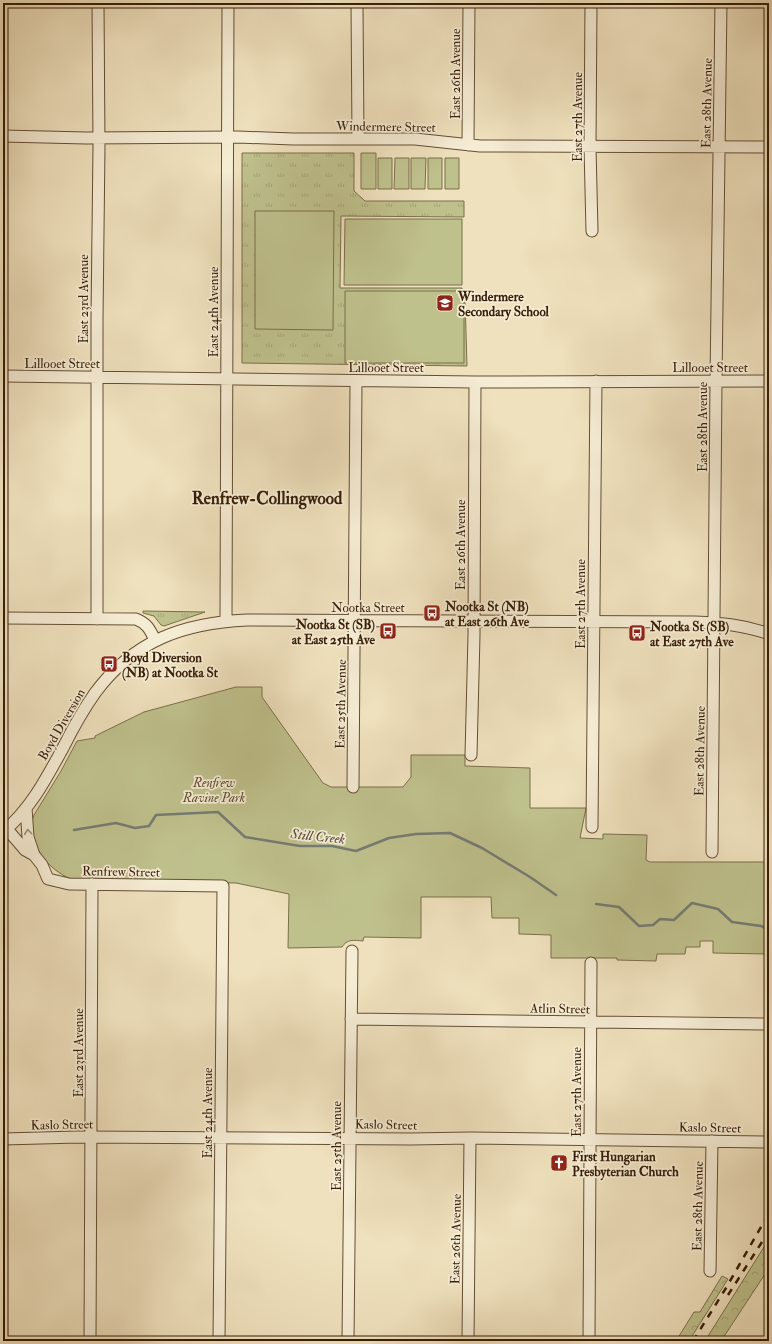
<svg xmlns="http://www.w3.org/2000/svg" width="772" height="1344" font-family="'IM FELL Double Pica',serif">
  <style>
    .grass { fill: url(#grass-tufts); stroke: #7b6f4a }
    .forest { fill: url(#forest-crowns); stroke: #7b6f4a }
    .park { fill: #bfc18d; stroke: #7b6f4a }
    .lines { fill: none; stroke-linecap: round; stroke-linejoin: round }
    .stream { stroke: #757c74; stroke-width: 2.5 }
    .minor-casing { stroke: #654e34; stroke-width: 13 }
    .minor { stroke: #f5ecd4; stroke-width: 11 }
    .rail { stroke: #371d07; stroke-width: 2.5; stroke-dasharray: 7 7; stroke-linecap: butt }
    .oneway { stroke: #a08f78 }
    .labels { text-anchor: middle; stroke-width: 3.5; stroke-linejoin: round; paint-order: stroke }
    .street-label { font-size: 13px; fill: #371d07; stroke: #f5ecd4 }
    .poi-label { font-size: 13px; font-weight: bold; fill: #371d07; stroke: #f5ecd4; text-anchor: start }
    .park-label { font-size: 13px; font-style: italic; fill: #604e2f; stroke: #f5ecd4 }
    .water-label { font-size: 14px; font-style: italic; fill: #564c3d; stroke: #f5ecd4 }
    .district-label { font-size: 17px; font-weight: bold; fill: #371d07; stroke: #f5ecd4 }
  </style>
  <defs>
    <pattern id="grass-tufts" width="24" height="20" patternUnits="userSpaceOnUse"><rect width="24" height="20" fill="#bfc18d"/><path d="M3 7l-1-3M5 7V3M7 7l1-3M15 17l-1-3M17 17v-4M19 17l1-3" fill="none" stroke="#a5a578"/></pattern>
    <pattern id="forest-crowns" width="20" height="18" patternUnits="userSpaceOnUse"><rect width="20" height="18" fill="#bfc18d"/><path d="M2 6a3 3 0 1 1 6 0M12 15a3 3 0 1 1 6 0" fill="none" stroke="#a5a578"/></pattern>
  </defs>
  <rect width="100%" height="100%" fill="#efe1bd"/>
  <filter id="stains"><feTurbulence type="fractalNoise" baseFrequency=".005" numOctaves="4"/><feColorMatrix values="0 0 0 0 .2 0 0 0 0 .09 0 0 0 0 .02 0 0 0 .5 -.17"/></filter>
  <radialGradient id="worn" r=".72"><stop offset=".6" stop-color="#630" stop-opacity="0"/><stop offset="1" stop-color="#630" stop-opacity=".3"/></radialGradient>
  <!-- grass -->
  <path class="grass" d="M242,153H354V191L365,201H464V217L341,216L340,288H462V298H465L467,366L242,363Z
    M143,611L205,612L164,626L161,625L154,616L143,613Z"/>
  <!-- forest -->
  <path class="forest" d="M769,1239V1268L721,1341H705Z
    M722,1276L728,1279L689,1341H676L694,1312H700Z"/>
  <!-- park -->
  <path class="park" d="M361,153H376V189H361Z
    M378,158H392V189H378Z
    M395,158H409V189H394Z
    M411,158H426L425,189H411Z
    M428,158H442V189H428Z
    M445,158H459V189H445Z
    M255,211H334L333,330L255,329Z
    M345,219H462V285H344Z
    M345,291H460V300L464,301V363H345Z
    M236,687H262V697L323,783L331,787H403L411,777V755H465V766L530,768V808H586L580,838L603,839V834L647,835L646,860L650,862H768L769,954L713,953V941H700V947H686L685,954H657L656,961L617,960V958H551V935L519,934V918H492L491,897H421V938L364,937L363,941C354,940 347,939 342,947L288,948L289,894L236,883L83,881C79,880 75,880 71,879C48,870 24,841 34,815L61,771L77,741L95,738V736L144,712Z"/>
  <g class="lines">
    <!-- stream -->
    <path class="stream" d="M74,830L116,823L135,828L149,826L156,815L218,812L245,837L300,846H332L356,851L389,838L416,834L450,833L482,848L530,877L556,895
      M596,904L619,907L639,926L653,925L660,919L674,920L692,903L718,909L732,922L761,926L769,930"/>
    <!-- minor casing -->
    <g class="minor-casing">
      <path id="minor" d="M357,3L358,139
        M591,3L590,147L592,231
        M3,136L86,138L238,137L293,139H415L480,146L769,147
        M468,145L469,3
        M3,376L475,382L769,381
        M3,618L136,619C148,624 150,630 155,640
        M97,619V319L99,146L98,3
        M226,621L228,3
        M471,755L474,635L475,382
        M353,787L356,381
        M26,808L28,837L34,855
        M592,827L596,381
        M7,829L25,850L34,855L42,865L48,879L69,884L223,886L219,1341
        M3,832C31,809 47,777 64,746C73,728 83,710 95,693C134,640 184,623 247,620L695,622C720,623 745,625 769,634
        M712,852L716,381L721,3
        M351,1019L769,1024
        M3,1139L78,1137L411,1139L470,1138L769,1142
        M710,1271L712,1141
        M90,1341L92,884
        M348,1341L352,951
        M468,1341L470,1138
        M589,1341L591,963"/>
    </g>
    <!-- minor -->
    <use href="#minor" class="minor"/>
    <!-- rail -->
    <path class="rail" d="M728,1295L769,1231
      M693,1341L726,1288L769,1213"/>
  </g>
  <!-- one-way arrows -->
  <defs><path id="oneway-chevron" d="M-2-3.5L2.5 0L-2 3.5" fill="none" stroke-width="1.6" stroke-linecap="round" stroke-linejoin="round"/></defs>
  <use class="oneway" href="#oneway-chevron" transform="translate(28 832) rotate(-95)"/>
  <!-- icons -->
  <defs>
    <g id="school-square" transform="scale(0.9)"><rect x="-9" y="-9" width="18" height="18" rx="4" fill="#8f2418" stroke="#f5ecd4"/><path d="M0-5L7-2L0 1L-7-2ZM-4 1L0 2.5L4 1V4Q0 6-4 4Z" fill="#fff"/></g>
    <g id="bus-square" transform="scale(0.9)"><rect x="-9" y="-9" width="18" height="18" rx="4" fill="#8f2418" stroke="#f5ecd4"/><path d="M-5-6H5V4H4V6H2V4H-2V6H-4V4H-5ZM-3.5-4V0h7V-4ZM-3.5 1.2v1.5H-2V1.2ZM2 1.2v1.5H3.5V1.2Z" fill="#fff"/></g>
    <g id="church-square" transform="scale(0.9)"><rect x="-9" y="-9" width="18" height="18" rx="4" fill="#8f2418" stroke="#f5ecd4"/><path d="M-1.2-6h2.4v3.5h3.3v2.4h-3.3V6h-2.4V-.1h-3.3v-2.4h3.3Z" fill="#fff"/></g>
  </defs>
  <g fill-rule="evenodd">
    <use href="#school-square" x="445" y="303"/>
    <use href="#bus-square" x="432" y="613"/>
    <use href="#bus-square" x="388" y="631"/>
    <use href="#bus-square" x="637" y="633"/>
    <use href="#bus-square" x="109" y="664"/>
    <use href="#church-square" x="559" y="1163"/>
  </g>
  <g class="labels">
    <!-- street labels -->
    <g class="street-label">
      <text transform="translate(455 74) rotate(-90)" y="5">East 26th Avenue</text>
      <text transform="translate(706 103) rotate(-89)" y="5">East 28th Avenue</text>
      <text transform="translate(577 117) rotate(-90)" y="5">East 27th Avenue</text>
      <text transform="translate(386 126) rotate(1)" y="5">Windermere Street</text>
      <text transform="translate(83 299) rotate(-90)" y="5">East 23rd Avenue</text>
      <text transform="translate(213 312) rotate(-90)" y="5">East 24th Avenue</text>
      <text x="62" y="368">Lillooet Street</text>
      <text x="386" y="372">Lillooet Street</text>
      <text x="710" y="372">Lillooet Street</text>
      <text transform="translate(702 427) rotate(-90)" y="5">East 28th Avenue</text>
      <text transform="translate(460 545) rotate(-90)" y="5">East 26th Avenue</text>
      <text transform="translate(580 604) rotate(-90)" y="5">East 27th Avenue</text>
      <text x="368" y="612">Nootka Street</text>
      <text transform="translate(340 704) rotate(-89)" y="5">East 25th Avenue</text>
      <text transform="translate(61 724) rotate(-60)" y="5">Boyd Diversion</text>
      <text transform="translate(699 751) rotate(-89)" y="5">East 28th Avenue</text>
      <text transform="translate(121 871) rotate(1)" y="5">Renfrew Street</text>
      <text transform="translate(560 1008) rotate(1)" y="5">Atlin Street</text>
      <text transform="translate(78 1053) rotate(-90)" y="5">East 23rd Avenue</text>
      <text transform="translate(576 1092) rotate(-90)" y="5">East 27th Avenue</text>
      <text transform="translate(207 1113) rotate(-90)" y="5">East 24th Avenue</text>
      <text transform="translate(62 1124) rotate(-1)" y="5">Kaslo Street</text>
      <text transform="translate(386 1124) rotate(1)" y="5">Kaslo Street</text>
      <text transform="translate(710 1127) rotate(1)" y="5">Kaslo Street</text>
      <text transform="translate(336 1146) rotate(-90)" y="5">East 25th Avenue</text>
      <text transform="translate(697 1206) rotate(-89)" y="5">East 28th Avenue</text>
      <text transform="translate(455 1239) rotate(-89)" y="5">East 26th Avenue</text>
    </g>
    <!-- poi labels -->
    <g class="poi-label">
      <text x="458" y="301">Windermere<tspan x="458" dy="15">Secondary School</tspan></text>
      <text x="445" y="611">Nootka St (NB)<tspan x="445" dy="15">at East 26th Ave</tspan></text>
      <text x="375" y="629" text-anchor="end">Nootka St (SB)<tspan x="375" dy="15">at East 25th Ave</tspan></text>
      <text x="650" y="631">Nootka St (SB)<tspan x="650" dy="15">at East 27th Ave</tspan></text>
      <text x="122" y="662">Boyd Diversion<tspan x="122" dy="15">(NB) at Nootka St</tspan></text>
      <text x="572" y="1161">First Hungarian<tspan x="572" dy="15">Presbyterian Church</tspan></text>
    </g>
    <!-- park labels -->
    <g class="park-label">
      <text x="214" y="787">Renfrew<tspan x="214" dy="15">Ravine Park</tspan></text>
    </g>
    <!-- water labels -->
    <g class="water-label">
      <text transform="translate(318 836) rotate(6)" y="5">Still Creek</text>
    </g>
    <!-- district labels -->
    <g class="district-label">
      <text x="267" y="504">Renfrew-Collingwood</text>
    </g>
  </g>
  <!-- margin -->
  <rect width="772" height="1344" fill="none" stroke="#efe1bd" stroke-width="16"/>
  <rect x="4" y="4" width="764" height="1336" fill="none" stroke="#371d07" stroke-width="2"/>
  <rect x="8" y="8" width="756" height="1328" fill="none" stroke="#371d07"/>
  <rect width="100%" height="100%" filter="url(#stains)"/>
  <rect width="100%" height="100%" fill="url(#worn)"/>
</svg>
